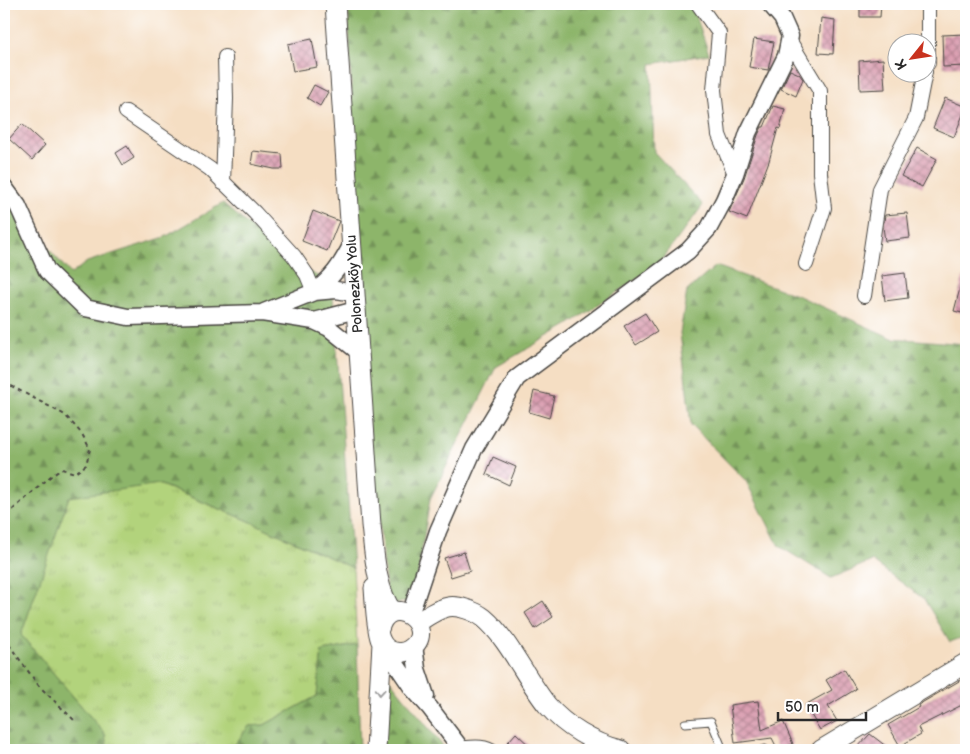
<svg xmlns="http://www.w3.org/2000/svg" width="970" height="754" font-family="'Balsamiq Sans',sans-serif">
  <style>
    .grass { fill: url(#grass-tufts); stroke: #6e7f53 }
    .forest { fill: url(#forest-firs); stroke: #5c704b }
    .building { fill: url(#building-cross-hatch) }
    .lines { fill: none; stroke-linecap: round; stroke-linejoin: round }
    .service-casing { stroke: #494642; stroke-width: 9 }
    .minor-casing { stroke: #494642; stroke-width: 16 }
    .tertiary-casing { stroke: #494642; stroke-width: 19 }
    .secondary-casing { stroke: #494642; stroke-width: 21 }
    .path { stroke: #494642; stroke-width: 2; stroke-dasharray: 4 4; stroke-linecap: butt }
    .service { stroke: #fff; stroke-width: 7 }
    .minor { stroke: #fff; stroke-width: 14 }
    .tertiary { stroke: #fff; stroke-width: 16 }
    .secondary { stroke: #fff; stroke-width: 19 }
    .oneway { stroke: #a0a0a0 }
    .labels { text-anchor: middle; stroke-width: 4.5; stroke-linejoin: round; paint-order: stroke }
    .street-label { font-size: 14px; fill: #2b2b2b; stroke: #fff }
  </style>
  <defs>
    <pattern id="grass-tufts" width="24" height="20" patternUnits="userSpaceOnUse" patternTransform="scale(1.25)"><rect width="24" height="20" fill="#b2d37b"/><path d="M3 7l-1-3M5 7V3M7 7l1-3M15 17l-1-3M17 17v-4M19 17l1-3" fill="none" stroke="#99b56a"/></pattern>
    <pattern id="forest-firs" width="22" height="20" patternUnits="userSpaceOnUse" patternTransform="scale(1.25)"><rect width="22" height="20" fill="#8db56b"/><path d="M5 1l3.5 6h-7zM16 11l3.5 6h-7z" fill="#739358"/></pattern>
    <pattern id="building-cross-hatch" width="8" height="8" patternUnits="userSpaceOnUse" patternTransform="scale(1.25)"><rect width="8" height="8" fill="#da9db0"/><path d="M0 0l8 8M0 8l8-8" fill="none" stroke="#b1808f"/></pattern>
  </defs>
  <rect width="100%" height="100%" fill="#fff"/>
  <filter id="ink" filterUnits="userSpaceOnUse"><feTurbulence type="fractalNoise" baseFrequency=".02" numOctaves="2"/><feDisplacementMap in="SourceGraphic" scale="10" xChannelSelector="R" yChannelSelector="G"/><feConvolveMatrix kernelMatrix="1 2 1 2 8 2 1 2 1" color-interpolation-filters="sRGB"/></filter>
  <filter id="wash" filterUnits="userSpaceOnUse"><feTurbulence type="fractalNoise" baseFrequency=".0096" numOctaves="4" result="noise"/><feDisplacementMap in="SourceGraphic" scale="20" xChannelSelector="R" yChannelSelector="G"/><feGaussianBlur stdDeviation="1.12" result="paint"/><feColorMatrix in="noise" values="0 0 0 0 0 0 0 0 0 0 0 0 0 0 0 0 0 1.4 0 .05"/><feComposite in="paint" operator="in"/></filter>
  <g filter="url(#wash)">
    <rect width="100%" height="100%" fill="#f5dec3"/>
    <!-- grass -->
    <path class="grass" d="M158,484L247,520L353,568L357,645L322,651L317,696L264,725L249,726L231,750H202L197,745L168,749L167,750H107L105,734L21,635L69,496Z"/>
    <!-- forest -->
    <path class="forest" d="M348,4H692L709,54L651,64L654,152L703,205L658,265L568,325L496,367L430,499L414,598L388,607L362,356Z
      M4,171L13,185L46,246L71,274L87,262L165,237L223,203L293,264L332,283L353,568L247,520L159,484L69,497L21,635L105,734L107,750H4Z
      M716,266L799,296L892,338L966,344V636L950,642L924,599L872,561L831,578L779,546L746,481L691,425L680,333L687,291Z
      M357,645L360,750H231L249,726L264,725L317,696L322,651Z
      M383,671L446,750H376Z"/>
    <g id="blocks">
      <!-- building -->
      <path class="building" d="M860,4H881L880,17H860Z
        M821,18L835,20L833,54L818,53Z
        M966,34V66L943,67L942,35Z
        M312,39L317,67L293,71L288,44Z
        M754,39L774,42L768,70L749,67Z
        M883,59L885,89L860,90L859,61Z
        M790,70L799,74L803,79L796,96L781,89Z
        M314,85L328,92L320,106L307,98Z
        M945,98L966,107L954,137L933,128Z
        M773,106L785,109L780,129L778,128L769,161L747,219L729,212L744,178L758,135L762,127H764Z
        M22,124L45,145L32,160L9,139Z
        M127,146L134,158L123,165L116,153Z
        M917,148L937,159L922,187L901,176Z
        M253,151L282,154L283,169H274L251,164Z
        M313,211L339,221L327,251L302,241Z
        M907,213L910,238L885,241L883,227L885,215Z
        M905,273L908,298L885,301L882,276Z
        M963,277H966V314L954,311Z
        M645,313L657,332L636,345L624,326Z
        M534,391L554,396L549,418L529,412Z
        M493,457L516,467L509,485L486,474Z
        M464,552L470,571L451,577L444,558Z
        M543,601L553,617L535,629L525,613Z
        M844,669L856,689L828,706L837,721L820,730L805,705L832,690L826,680Z
        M966,677V703L918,727L921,734L900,746L888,725L919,707L918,705Z
        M758,701L762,730L783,721L793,744L778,750L772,738L735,743L730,705Z
        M516,733L534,750H501Z
        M870,734L891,750H855Z"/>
    </g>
  </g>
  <g filter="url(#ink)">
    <use href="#blocks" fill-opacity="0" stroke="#494642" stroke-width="1"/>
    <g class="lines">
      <!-- service casing -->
      <g class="service-casing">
        <path id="service" d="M685,723L711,721L723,750
          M460,745C473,744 486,742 496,750
          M761,750L765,749"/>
      </g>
      <!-- minor casing -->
      <g class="minor-casing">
        <path id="minor" d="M698,4L719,33L714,90L719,135L735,174
          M789,40L820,91V173L824,208L806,264
          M928,63V4
          M126,112L210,169L255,213L294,256L307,275L314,292
          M223,183L226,99L225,57
          M864,296L880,189L916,118L925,72"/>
      </g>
      <!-- tertiary casing -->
      <g class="tertiary-casing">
        <path id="tertiary" d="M4,187L18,206L47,271L85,308L128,317L262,313L314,321L329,328L359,352
          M314,292C332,278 340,267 351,246
          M264,312L314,292L336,290L354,293
          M314,321L356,310
          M410,615L438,531L474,449L517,378L688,251L709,228L724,200L735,174L748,133L786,56L790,36L782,18L770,4
          M383,645L413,689L430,708L462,750
          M414,645L417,669L426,696"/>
      </g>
      <!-- secondary casing -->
      <g class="secondary-casing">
        <path id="secondary" d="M335,4L371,525C374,552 376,591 393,612
          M374,588C375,599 376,632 381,641C386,652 400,656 410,649C440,629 391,588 379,629
          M417,623C426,617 437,609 448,607C458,605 475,611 484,618C508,638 526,679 547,705C566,727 593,743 621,750
          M376,750L382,643
          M821,750L966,663"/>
      </g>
      <!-- path -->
      <path class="path" d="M4,382L65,415L82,434L90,449L86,465L75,473L62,469L51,476L9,513L4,520
        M4,638L39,686L74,720"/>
      <!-- service -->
      <use href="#service" class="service"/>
      <!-- minor -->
      <use href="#minor" class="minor"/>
      <!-- tertiary -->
      <use href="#tertiary" class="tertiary"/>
      <!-- secondary -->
      <use href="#secondary" class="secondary"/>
    </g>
    <!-- one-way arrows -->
    <defs><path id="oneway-chevron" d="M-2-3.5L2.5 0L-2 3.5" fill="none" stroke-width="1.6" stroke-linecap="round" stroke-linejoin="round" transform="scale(1.25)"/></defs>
    <use class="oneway" href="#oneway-chevron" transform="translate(380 692) rotate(94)"/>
  </g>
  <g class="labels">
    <!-- street labels -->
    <g class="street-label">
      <text transform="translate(354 284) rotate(-94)" y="5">Polonezköy Yolu</text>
    </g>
  </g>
  <!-- margin -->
  <rect width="970" height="754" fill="none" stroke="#fff" stroke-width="20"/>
  <!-- north arrow -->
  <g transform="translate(912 58) rotate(240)"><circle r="24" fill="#ffffff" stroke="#aaaaaa"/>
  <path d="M0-4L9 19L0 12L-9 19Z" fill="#c8321e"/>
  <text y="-8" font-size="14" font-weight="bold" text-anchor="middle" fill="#2b2b2b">K</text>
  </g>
  <!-- scale -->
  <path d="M778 712v8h88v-8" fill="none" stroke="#2b2b2b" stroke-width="2.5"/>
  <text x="785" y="712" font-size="15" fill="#2b2b2b" stroke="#ffffff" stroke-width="4" paint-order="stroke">50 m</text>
</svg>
